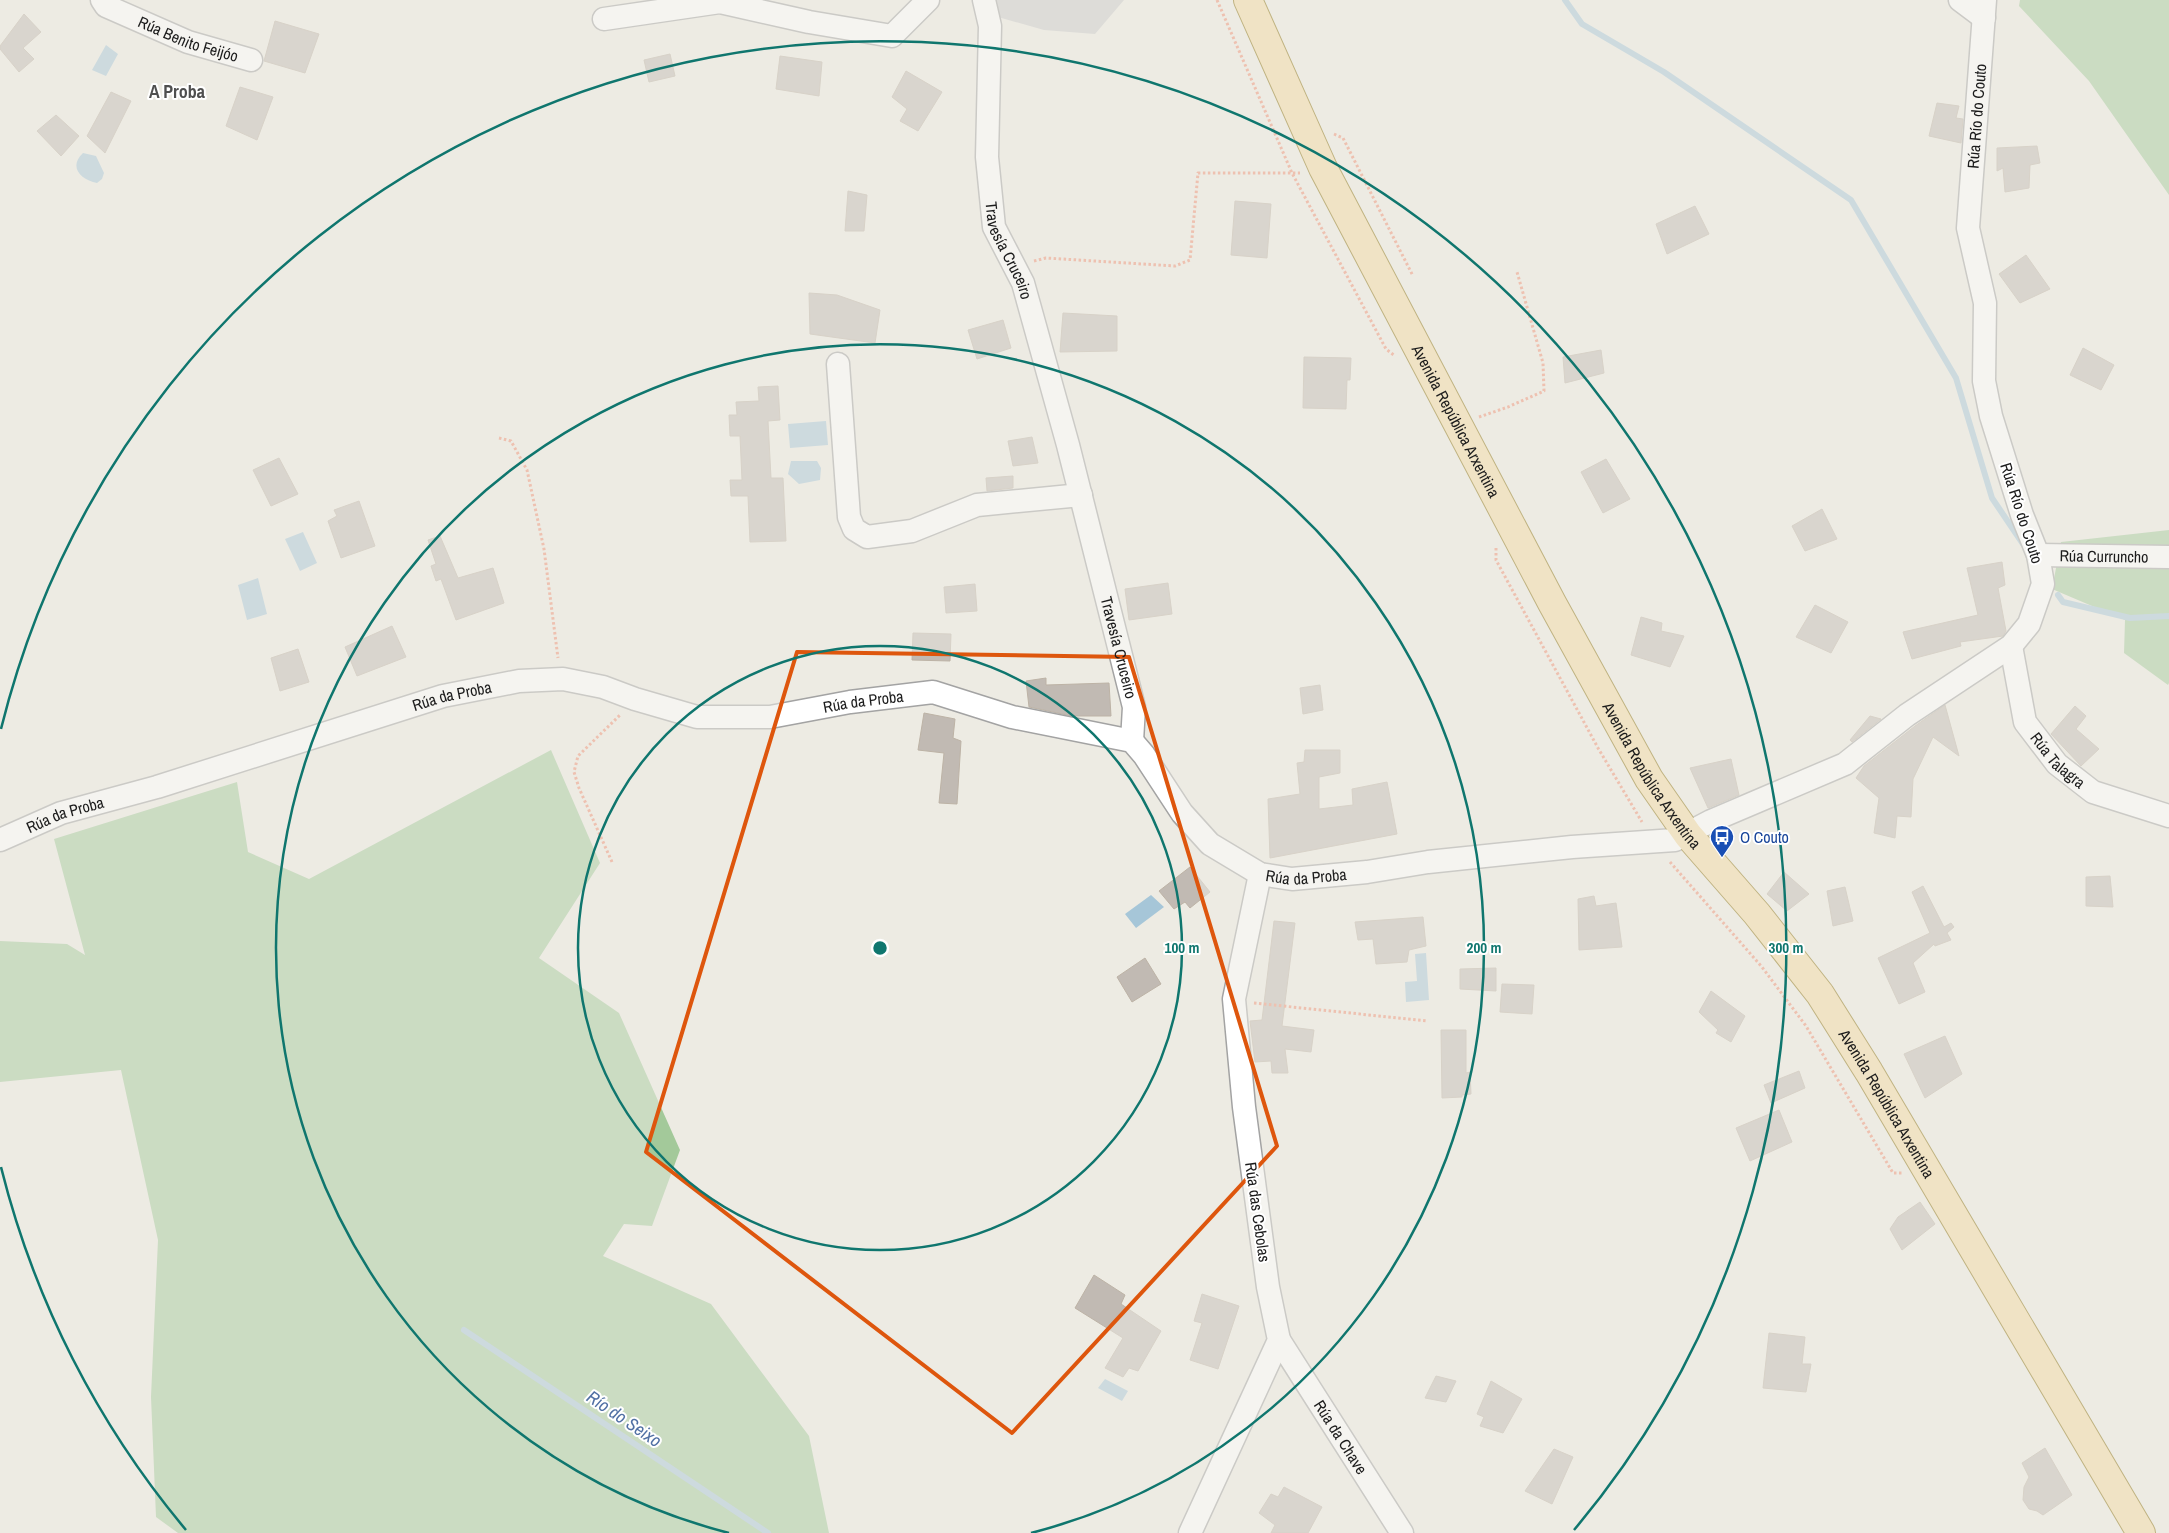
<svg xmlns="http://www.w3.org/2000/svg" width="2169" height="1533" font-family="'Archivo Narrow',sans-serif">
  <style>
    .religious { fill: #cacaca }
    .forest { fill: #a3c99a }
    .water { fill: #a6c6d8 }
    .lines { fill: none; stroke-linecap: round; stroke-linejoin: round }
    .stream { stroke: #a6c6d8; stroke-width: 6 }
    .building { fill: #c1bab3; stroke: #bdb3a6 }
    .minor-casing { stroke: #a3a3a3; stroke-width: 25 }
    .major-casing { stroke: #896f0b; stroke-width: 30 }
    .path { stroke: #ef8e72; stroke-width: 3; stroke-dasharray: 2.5 2.5; stroke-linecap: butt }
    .minor { stroke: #fff; stroke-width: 22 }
    .major { stroke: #f4daa0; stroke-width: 28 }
    .marked { fill: none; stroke: #de560d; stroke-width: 4; stroke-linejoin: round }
    .ring { fill: none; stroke: #0f766e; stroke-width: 2.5 }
    .labels { text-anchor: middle; stroke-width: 4; stroke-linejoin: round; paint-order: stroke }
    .street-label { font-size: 16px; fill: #1c1c1c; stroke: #fff }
    .transit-label { font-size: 16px; fill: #164399; stroke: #fff; text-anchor: start }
    .neighbourhood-label { font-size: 18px; font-weight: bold; fill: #4f4f4f; stroke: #fff }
    .water-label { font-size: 18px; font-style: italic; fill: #5170a4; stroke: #fff }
    .centre { fill: #0f766e; stroke: #fff; stroke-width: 2.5 }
    .ring-label { font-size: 15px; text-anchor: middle; font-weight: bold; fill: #0f766e; stroke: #fff; stroke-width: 4; stroke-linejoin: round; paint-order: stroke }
  </style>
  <rect width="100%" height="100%" fill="#edebe3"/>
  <!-- religious -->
  <path class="religious" d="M997,0H1124L1095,34L1044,30L998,17Z"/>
  <!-- forest -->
  <path class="forest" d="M2020,0H2169V195L2089,81L2019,6Z
    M2169,530V683L2168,685L2124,653L2125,620L2052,589L2061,542Z
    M551,750L600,863L539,958L619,1013L680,1150L652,1226L624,1224L603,1256L711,1304L809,1436L829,1533H178L156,1517L151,1397L158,1240L121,1070L0,1082V941L67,944L85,955L54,839L237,782L248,852L309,879Z"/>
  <!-- water -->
  <path class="water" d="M106,45L118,54L106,76L92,70Z
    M83,153L96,156L104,173L102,179L97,183C81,180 68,167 83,153Z
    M826,421L828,445L790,448L788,424Z
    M791,461H817L821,468L820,480L799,484L788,474Z
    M303,532L317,563L300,571L285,539Z
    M258,578L267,614L247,620L238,585Z
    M1151,895L1164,907L1136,928L1125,914Z
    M1426,953L1429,1000L1406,1002L1405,982L1417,981L1415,954Z
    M1105,1379L1128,1391L1122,1401L1098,1388Z"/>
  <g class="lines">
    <!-- stream -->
    <path class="stream" d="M1565,0L1582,24L1664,72L1851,200L1956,378L1992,498L2023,544
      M2058,595L2063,602L2130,618L2169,616
      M464,1330L768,1533"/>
  </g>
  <!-- building -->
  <path class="building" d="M24,14L41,32L23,48L34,59L19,72L0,49V46Z
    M275,21L319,34L305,73L264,61Z
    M670,54L675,76L649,82L644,60Z
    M780,56L822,62L819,96L776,89Z
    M906,71L942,92L918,131L900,121L907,109L892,97Z
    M240,87L273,97L257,140L226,126Z
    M111,92L131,101L105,153L87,136Z
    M1937,103L1959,106L1956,118L1963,119L1961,143L1929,136Z
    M56,115L79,136L61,156L37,131Z
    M2037,146L2040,163L2030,165L2029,188L2005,192L2003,168L1997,171V148Z
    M848,191L867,195L864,231H845Z
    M1235,201L1271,204L1267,258L1231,255Z
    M1695,206L1709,234L1667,254L1656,224Z
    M2026,255L2050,289L2020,303L1999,274Z
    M809,293L837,295L880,310L875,343L810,334Z
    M1063,313L1117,316V351L1060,352Z
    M1003,320L1011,348L977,359L968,330Z
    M2083,348L2114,365L2101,390L2070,375Z
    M1601,350L1604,373L1565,383L1563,357Z
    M1304,357L1351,358L1350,380H1347L1346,409L1303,408Z
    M778,386L780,420L768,421L771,478H783L786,541L750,542L748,496H731L730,480H742L740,436H730L729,415H737L736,402L759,401L758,387Z
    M1032,437L1038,463L1013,466L1008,441Z
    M279,458L298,494L271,506L253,470Z
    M1606,459L1630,499L1603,513L1581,472Z
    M1013,476V488L987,491L986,478Z
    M359,501L375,546L341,558L328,521L337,516L334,510Z
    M1822,509L1837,539L1805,551L1792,526Z
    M440,536L458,578L493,568L504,603L456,620L441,579L436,581L431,566L436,564L428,540Z
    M2002,562L2005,585L1998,588L2006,631L2003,636L1960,642L1961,646L1912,659L1903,632L1978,615L1967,568Z
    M1168,583L1172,614L1129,620L1125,589Z
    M975,584L977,611L946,613L944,587Z
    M1815,605L1848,622L1831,653L1796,637Z
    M1641,617L1662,623L1661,631L1684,636L1670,667L1631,655Z
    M392,626L406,657L357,676L345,647Z
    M913,633L951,634L950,661L912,660Z
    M298,649L309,682L280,691L271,658Z
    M1046,678V685L1109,683L1111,716H1072L1029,707L1026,681Z
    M1320,685L1323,710L1303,714L1300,688Z
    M1945,705L1959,756L1933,737L1913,779L1911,817L1897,816L1895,838L1874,833L1879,798L1856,778L1864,766L1915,726Z
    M2075,706L2086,716L2076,729L2099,749L2081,766L2051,734Z
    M924,713L955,719L953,738L961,741L957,804L939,803L944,753L918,750Z
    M1870,716L1881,719L1852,742L1850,740Z
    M1305,750H1340V773L1319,777V809L1353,805L1352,789L1387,782L1397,834L1270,858L1268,799L1300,794L1297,763L1304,762Z
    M1731,759L1739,795L1708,808L1690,768Z
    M1190,867L1210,892L1190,908L1185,902L1174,909L1159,891Z
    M1784,872L1809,894L1787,911L1767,894Z
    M2110,876L2113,907L2086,906V877Z
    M1923,886L1944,927L1951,923L1954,927L1947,933L1951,940L1935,946L1934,944L1913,963L1925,992L1899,1004L1878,958L1930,933L1912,892Z
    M1845,887L1853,921L1833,926L1827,891Z
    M1594,896L1596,906L1616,903L1622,947L1579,950L1578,899Z
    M1423,917L1426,946L1409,950L1407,962L1376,964L1373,939L1358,940L1355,922Z
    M1274,921L1295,923L1282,1026L1314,1030L1311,1052L1285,1049L1288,1073H1272L1271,1061L1255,1062L1250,1021L1262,1020Z
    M1145,958L1161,984L1132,1002L1117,977Z
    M1496,968V991L1460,989V969Z
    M1502,984L1534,985L1532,1014L1500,1012Z
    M1711,991L1745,1016L1731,1042L1716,1033L1718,1030L1699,1012Z
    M1441,1030H1466V1073L1470,1072L1471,1094L1462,1095V1097L1442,1098Z
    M1945,1036L1962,1074L1925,1098L1904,1054Z
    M1799,1071L1805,1088L1771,1103L1764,1085Z
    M1779,1110L1792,1142L1750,1161L1736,1128Z
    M1920,1202L1935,1224L1902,1250L1890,1229L1898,1217Z
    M1094,1275L1125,1295L1121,1304L1161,1331L1138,1371L1129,1368L1123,1377L1105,1368L1123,1338L1075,1308Z
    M1202,1294L1239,1306L1218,1369L1190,1360L1202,1323L1194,1321Z
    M1769,1333L1805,1337L1802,1364H1811L1806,1392L1763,1388Z
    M1436,1376L1456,1381L1446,1402L1425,1398Z
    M1491,1381L1522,1399L1503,1433L1480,1426L1484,1417L1477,1414Z
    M2045,1448L2072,1495L2043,1515L2037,1511L2029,1509L2023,1500L2024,1487L2029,1477L2022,1463Z
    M1554,1449L1573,1457L1552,1504L1525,1491Z
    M1284,1487L1322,1507L1308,1533H1271L1275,1525L1259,1513L1271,1494L1278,1497Z"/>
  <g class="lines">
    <!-- minor casing -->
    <g class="minor-casing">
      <g id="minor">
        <path id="s1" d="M102,0L106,6L188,42L251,60"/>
        <path id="s2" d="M984,0L990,26L987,157L994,227L1023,283L1068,445L1134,707L1132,741"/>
        <path d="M1960,0L1984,18"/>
        <path d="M604,19L720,2L809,22L892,36L928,0"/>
        <path d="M838,364L849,517L854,529L867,537L912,531L977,505L1081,495"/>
        <path id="s3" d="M2038,555L2169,557"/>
        <path id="s4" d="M2011,646L2025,722L2057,764L2093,792L2169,816"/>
        <path id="s5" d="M0,840L61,813L157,787L443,696L519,681L563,679L603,687L635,699L697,717H770L850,702L933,692L1012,717L1132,741L1144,755L1182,813L1210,844L1260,874L1292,879L1367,872L1428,862L1572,847L1675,840L1711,821L1845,764L1907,715L2011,646L2029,624L2043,584L2038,555L2022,515L1991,416L1984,381L1985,303L1968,228L1985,0"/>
        <path id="s6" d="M1279,1340L1402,1533"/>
        <path d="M1190,1533L1279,1340L1268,1287L1244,1107L1234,999L1260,874"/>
      </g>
    </g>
    <!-- major casing -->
    <g class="major-casing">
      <g id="major">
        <path id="s7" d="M1248,0L1323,168L1552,603L1649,779L1688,835L1757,914L1820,994L1869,1072L2141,1533"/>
      </g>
    </g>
    <!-- path -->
    <path class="path" d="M1217,0L1292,173L1386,349L1395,356
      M1334,134L1343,138L1413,276
      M1034,261L1046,258L1175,266L1190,260L1198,173H1300
      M1479,417L1508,407L1544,391L1543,363L1517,272
      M499,438L511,441L527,470L544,549L558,658
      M1496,548V560L1598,748L1642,822
      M612,862L579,788L574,772L578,756L620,715
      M1670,862L1762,967L1806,1026L1893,1173H1902
      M1254,1003L1427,1021"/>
    <!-- minor -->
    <use href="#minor" class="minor"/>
    <!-- major -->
    <use href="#major" class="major"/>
  </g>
  <!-- marked area -->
  <path d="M0 0H2169V1533H0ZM797,652L1129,657L1277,1146L1012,1433L646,1152Z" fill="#edebe3" fill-opacity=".55" fill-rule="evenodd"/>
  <path class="marked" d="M797,652L1129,657L1277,1146L1012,1433L646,1152Z"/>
  <!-- distance rings -->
  <g class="ring">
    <circle cx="880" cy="948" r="302"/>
    <path d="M729 1533A604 604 0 1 1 1031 1533"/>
    <path d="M186 1530A906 906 0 0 1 1 1167M1 729A906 906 0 1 1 1574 1530"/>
  </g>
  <!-- icons -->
  <defs>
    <g id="bus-pin" transform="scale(1.25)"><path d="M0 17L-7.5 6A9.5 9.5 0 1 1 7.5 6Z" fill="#1a4fb4" stroke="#fff"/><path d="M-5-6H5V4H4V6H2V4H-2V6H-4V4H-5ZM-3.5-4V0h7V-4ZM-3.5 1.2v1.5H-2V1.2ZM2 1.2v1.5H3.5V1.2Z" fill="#fff"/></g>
  </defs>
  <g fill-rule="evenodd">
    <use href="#bus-pin" x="1722" y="837"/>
  </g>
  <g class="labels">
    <!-- street labels -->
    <g class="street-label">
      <text dy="6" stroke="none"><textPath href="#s1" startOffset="96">Rúa Benito Feijóo</textPath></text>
      <text dy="6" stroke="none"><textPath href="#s5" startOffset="2716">Rúa Río do Couto</textPath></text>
      <text dy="6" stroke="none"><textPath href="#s2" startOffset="255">Travesía Cruceiro</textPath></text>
      <text dy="6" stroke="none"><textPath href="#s7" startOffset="470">Avenida República Arxentina</textPath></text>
      <text transform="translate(2022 513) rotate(72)" y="6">Rúa Río do Couto</text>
      <text dy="6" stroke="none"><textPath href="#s3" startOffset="66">Rúa Curruncho</textPath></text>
      <text dy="6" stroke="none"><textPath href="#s2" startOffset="668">Travesía Cruceiro</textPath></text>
      <text dy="6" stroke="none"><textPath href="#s5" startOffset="475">Rúa da Proba</textPath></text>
      <text dy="6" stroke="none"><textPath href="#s5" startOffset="895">Rúa da Proba</textPath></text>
      <text dy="6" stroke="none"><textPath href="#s4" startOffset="128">Rúa Talagra</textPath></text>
      <text dy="6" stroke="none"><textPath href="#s7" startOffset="875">Avenida República Arxentina</textPath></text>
      <text dy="6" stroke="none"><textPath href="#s5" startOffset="70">Rúa da Proba</textPath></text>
      <text dy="6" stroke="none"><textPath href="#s5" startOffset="1405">Rúa da Proba</textPath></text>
      <text dy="6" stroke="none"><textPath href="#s7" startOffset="1280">Avenida República Arxentina</textPath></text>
      <text transform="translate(1258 1212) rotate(82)" y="6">Rúa das Cebolas</text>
      <text dy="6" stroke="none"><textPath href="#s6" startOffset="115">Rúa da Chave</textPath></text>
    </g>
    <!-- transit labels -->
    <g class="transit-label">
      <text x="1740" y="843">O Couto</text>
    </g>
    <!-- neighbourhood labels -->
    <g class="neighbourhood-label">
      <text x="177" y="98">A Proba</text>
    </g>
    <!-- water labels -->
    <g class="water-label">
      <text transform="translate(624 1419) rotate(34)" y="6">Río do Seixo</text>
    </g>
  </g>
  <circle cx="880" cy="948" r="8" class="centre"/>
  <g class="ring-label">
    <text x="1182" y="953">100 m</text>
    <text x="1484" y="953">200 m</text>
    <text x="1786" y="953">300 m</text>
  </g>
</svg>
